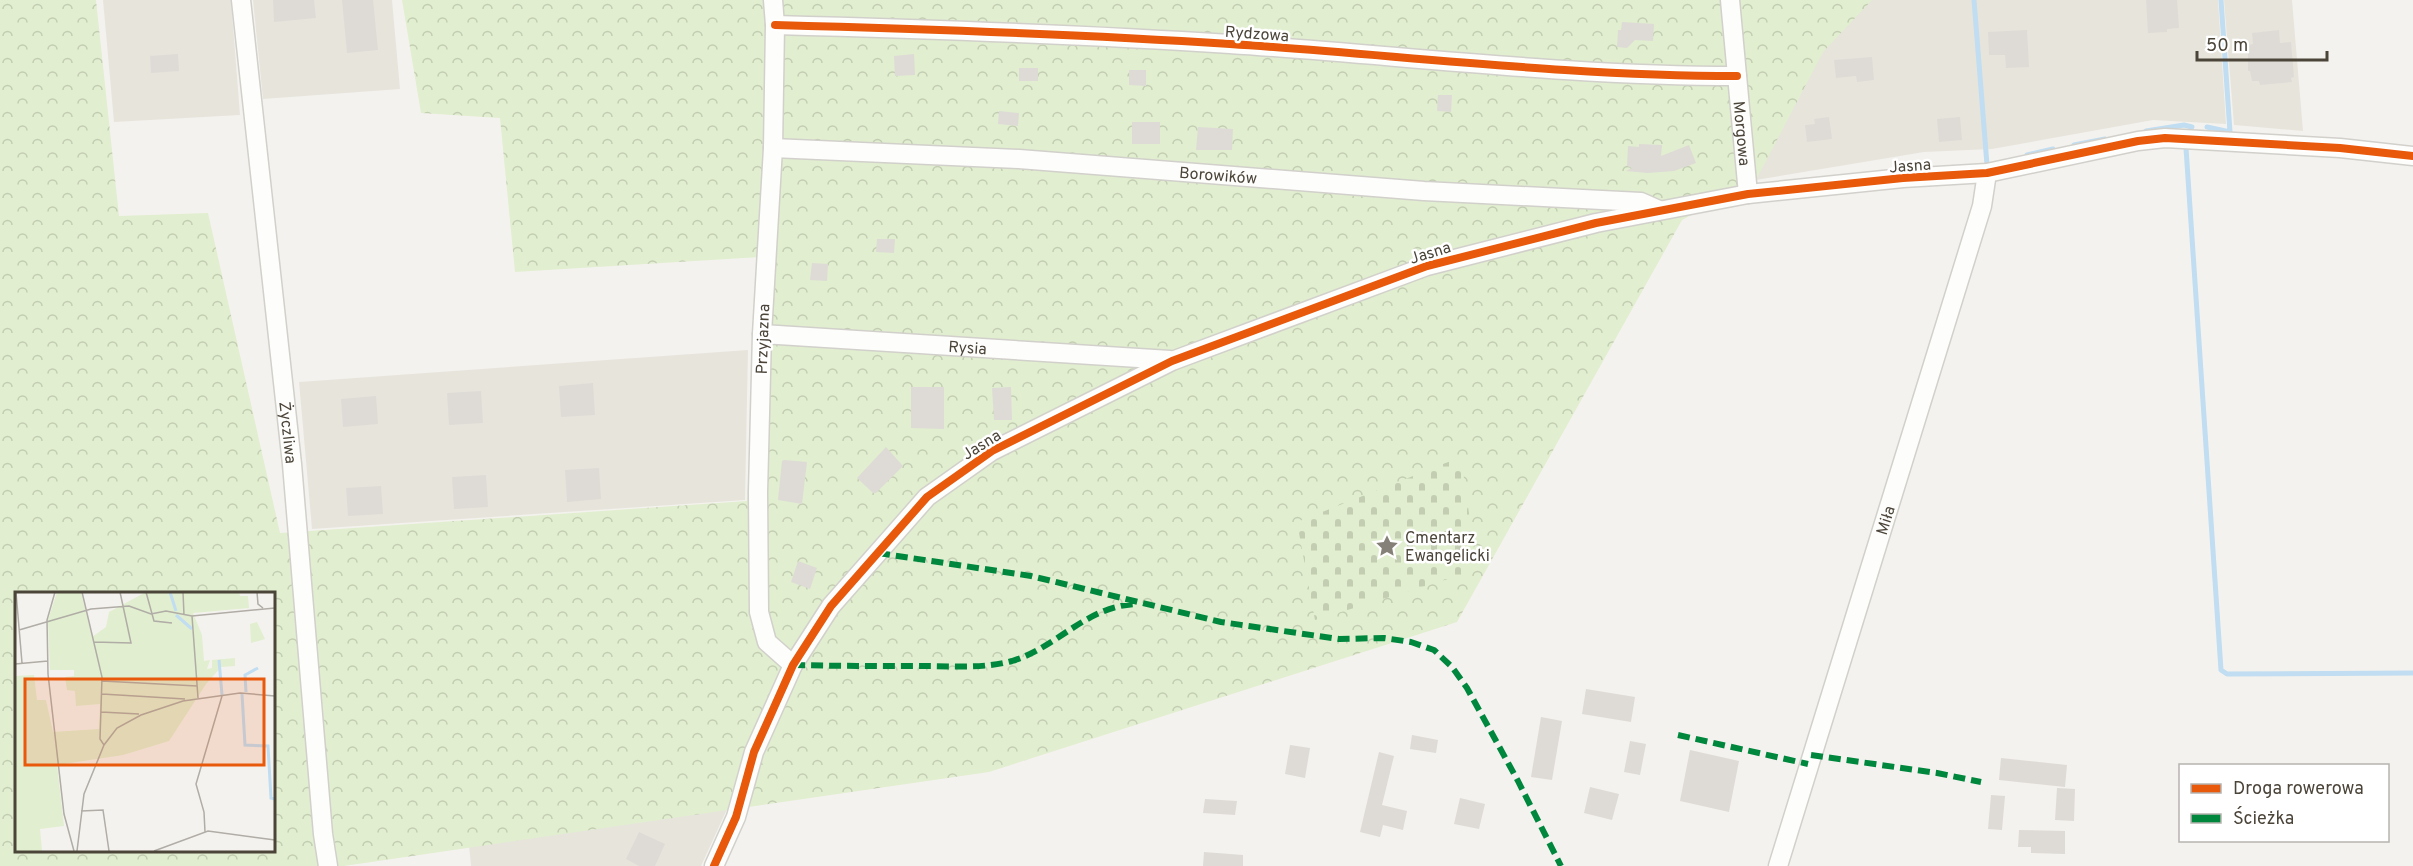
<svg xmlns="http://www.w3.org/2000/svg" width="2413" height="866" font-family="Overpass,sans-serif">
  <style>
    .residential { fill: #e7e4dc }
    .forest { fill: url(#forest-crowns); fill-rule: evenodd }
    .cemetery { fill: url(#cemetery-stones) }
    .lines { fill: none; stroke-linecap: round; stroke-linejoin: round }
    .stream { stroke: #c0ddf1; stroke-width: 5 }
    .building { fill: #dedbd6 }
    .minor-casing { stroke: #d2d0cb; stroke-width: 21 }
    .minor { stroke: #fdfdfc; stroke-width: 18 }
    .quiet { stroke: #00873e; stroke-width: 6; stroke-dasharray: 12 6; stroke-linecap: butt }
    .cycleway-casing { stroke: #fff; stroke-width: 11 }
    .cycleway { stroke: #e8590c; stroke-width: 8 }
    .labels { text-anchor: middle; stroke-width: 5; stroke-linejoin: round; paint-order: stroke }
    .street-label { font-size: 16px; fill: #4b4439; stroke: #fff }
    .poi-label { font-size: 16px; fill: #4b4439; stroke: #fff; text-anchor: start }
    .inset-river { fill: none; stroke: #c0ddf1; stroke-width: 3 }
    .inset-road { fill: none; stroke: #b0aca6; stroke-width: 1.5 }
    .view { fill: #e8590c; fill-opacity: 0.15; stroke: #e8590c; stroke-width: 3 }
    .inset-edge { fill: none; stroke: #4b4439; stroke-width: 3 }
  </style>
  <defs>
    <pattern id="forest-crowns" width="20" height="18" patternUnits="userSpaceOnUse" patternTransform="scale(1.5)"><rect width="20" height="18" fill="#e1eecf"/><path d="M2 6a3 3 0 1 1 6 0M12 15a3 3 0 1 1 6 0" fill="none" stroke="#c3cdb2"/></pattern>
    <pattern id="cemetery-stones" width="16" height="16" patternUnits="userSpaceOnUse" patternTransform="scale(1.5)"><rect width="16" height="16" fill="#e1eecf"/><path d="M2 7V4a2 2 0 0 1 4 0v3zM10 15v-3a2 2 0 0 1 4 0v3z" fill="#c3cdb2"/></pattern>
  </defs>
  <rect width="100%" height="100%" fill="#f4f2ee"/>
  <!-- residential -->
  <path class="residential" d="M103,0H231L240,115L114,122Z
    M253,0H392L400,89L263,99Z
    M1743,0H2218L2226,124L2153,120L1992,149L1924,152L1756,180Z
    M2224,0H2292L2303,131L2234,125Z
    M748,350L745,500L312,529L299,382Z
    M728,807L701,866H471L469,845Z"/>
  <!-- forest -->
  <path class="forest" d="M0,0H96L119,216L208,213L280,533L747,501L760,257L515,272L500,118L421,113L402,0H1872L1823,52L1756,180L1682,220L1457,622L989,772L344,866H0ZM16,593H273V850H16Z"/>
  <!-- cemetery -->
  <path class="cemetery" d="M1461,457L1477,570L1315,620L1297,522Z"/>
  <g class="lines">
    <!-- stream -->
    <path class="stream" d="M1974,0L1987,165
      M2207,127L2230,132L2221,0
      M2146,131L2184,125L2192,127
      M2074,145L2105,139
      M2186,148L2221,670L2227,674L2413,673
      M2027,155L2053,149"/>
  </g>
  <!-- building -->
  <path class="building" d="M273,0H314L316,18L274,22Z
    M342,0H373L378,50L347,53Z
    M2146,0H2177L2179,28L2167,29V32L2148,33Z
    M1622,22L1654,24L1653,41L1635,40L1627,48L1617,47L1618,30H1621Z
    M2027,30L2029,67L2006,68L2005,55H1989L1988,32Z
    M2279,30L2280,43L2291,42L2294,77L2291,78L2292,82L2260,85L2259,81H2252L2250,71H2248V45L2253,44L2252,33Z
    M178,54L179,71L151,73L150,56Z
    M914,54L915,75L895,76L894,56Z
    M1872,57L1874,80L1857,82L1856,76L1836,78L1834,60Z
    M1019,68H1038V81H1019Z
    M1129,70H1146V86L1129,85Z
    M1438,95H1452L1451,112L1437,111Z
    M999,111L1019,113L1018,126L998,124Z
    M1829,117L1832,139L1807,142L1805,125L1815,124L1814,119Z
    M1960,117L1962,140L1939,142L1937,119Z
    M1132,122H1160V144H1132Z
    M1198,127L1233,129L1232,150H1196Z
    M1639,144L1662,145L1661,156L1689,145L1696,163L1674,171L1648,173L1626,171L1632,168L1627,166L1628,146L1639,147Z
    M877,239H895L894,253L876,252Z
    M812,263L828,264L827,281L810,280Z
    M593,383L595,415L561,417L559,386Z
    M911,387H944V429L911,428Z
    M1011,387L1012,420H994L992,388Z
    M481,391L483,423L449,425L447,393Z
    M376,396L378,424L343,427L341,399Z
    M886,447L903,466L876,493H873L857,478Z
    M784,460L807,462L802,504L778,500L782,461Z
    M599,468L601,499L567,502L565,470Z
    M486,475L488,507L454,509L452,477Z
    M381,486L383,514L348,516L346,488Z
    M798,561L817,568L810,589L791,582Z
    M1586,689L1635,697L1631,722L1582,714Z
    M1541,717L1562,721L1552,780L1531,777Z
    M1412,735L1438,740L1436,753L1410,749Z
    M1630,741L1646,744L1640,775L1624,772Z
    M1290,745L1310,748L1305,778L1285,774Z
    M1690,750L1739,761L1729,812L1680,801Z
    M1379,752L1394,756L1382,805L1407,811L1403,830L1383,825L1380,837L1360,832Z
    M2001,758L2067,765L2065,787L1999,780Z
    M1590,787L1619,794L1612,820L1584,813Z
    M2057,788L2075,789L2074,821L2055,820Z
    M1991,795L2005,796L2002,830L1988,829Z
    M1460,798L1485,804L1479,829L1454,824Z
    M1205,799L1237,801L1235,815L1203,813Z
    M2019,830L2065,831V854L2031,853V847H2018Z
    M639,832L665,844L655,866H639L626,859Z
    M1204,852L1243,855V866H1203Z"/>
  <g class="lines">
    <!-- minor casing -->
    <g class="minor-casing">
      <g id="minor">
        <path id="s1" d="M241,0L292,464L323,834L328,866"/>
        <path d="M773,0L775,25L773,148L762,334L758,492L759,612L767,642L793,665"/>
        <path id="s2" d="M1730,0L1748,194"/>
        <path d="M775,25C927,29 1078,34 1230,44C1399,55 1567,76 1737,76"/>
        <path id="s3" d="M773,148L1019,159L1424,191L1641,202L1659,210"/>
        <path id="s4" d="M762,334L1170,360"/>
        <path d="M714,866L736,817L754,752L793,665L831,606L927,497L992,451L1172,361L1427,266L1596,223L1748,194L1903,178L1987,173L2138,141L2165,138L2340,148L2413,156"/>
        <path id="s5" d="M1778,866L1982,206L1987,173"/>
      </g>
    </g>
    <!-- minor -->
    <use href="#minor" class="minor"/>
    <!-- quiet -->
    <path class="quiet" d="M878,553L1031,576L1221,622L1339,639L1384,638L1411,642L1434,650L1452,667L1467,688L1518,781L1561,866
      M793,665C836,666 878,666 921,666C951,666 983,669 1012,661C1058,647 1085,607 1135,604
      M1678,735L1808,764
      M1811,755L1937,773L1981,782"/>
    <!-- cycleway casing -->
    <g class="cycleway-casing">
      <path id="cycleway" d="M775,25C927,29 1078,34 1230,44C1399,55 1567,76 1737,76
        M714,866L736,817L754,752L793,665L831,606L927,497L992,451L1172,361L1427,266L1596,223L1748,194L1903,178L1987,173L2138,141L2165,138L2340,148L2413,156"/>
    </g>
    <!-- cycleway -->
    <use href="#cycleway" class="cycleway"/>
  </g>
  <!-- icons -->
  <defs>
    <g id="sight-bare" transform="scale(1.8)"><path d="M0-6L1.8-2.2L6-1.7L2.9 1.2L3.7 5.4L0 3.3L-3.7 5.4L-2.9 1.2L-6-1.7L-1.8-2.2Z" fill="#868178" stroke="#fff" stroke-width="2.5" paint-order="stroke"/></g>
  </defs>
  <g fill-rule="evenodd">
    <use href="#sight-bare" x="1387" y="546"/>
  </g>
  <g class="labels">
    <!-- street labels -->
    <g class="street-label">
      <text transform="translate(1257 33) rotate(4)" y="6">Rydzowa</text>
      <text dy="6" stroke="none"><textPath href="#s2" startOffset="134">Morgowa</textPath></text>
      <text transform="translate(1910 165) rotate(-4)" y="6">Jasna</text>
      <text dy="6" stroke="none"><textPath href="#s3" startOffset="446">Borowików</textPath></text>
      <text transform="translate(1430 252) rotate(-17)" y="6">Jasna</text>
      <text transform="translate(762 339) rotate(-88)" y="6">Przyjazna</text>
      <text dy="6" stroke="none"><textPath href="#s4" startOffset="206">Rysia</textPath></text>
      <text dy="6" stroke="none"><textPath href="#s1" startOffset="435">Życzliwa</textPath></text>
      <text transform="translate(981 444) rotate(-32)" y="6">Jasna</text>
      <text dy="6" stroke="none"><textPath href="#s5" startOffset="362">Miła</textPath></text>
    </g>
    <!-- poi labels -->
    <g class="poi-label">
      <text x="1405" y="543">Cmentarz<tspan x="1405" dy="18">Ewangelicki</tspan></text>
    </g>
  </g>
  <!-- overview -->
  <g transform="translate(15 592)">
    <rect width="260" height="260" fill="#f4f2ee"/>
    <path d="M242,30L250,47L236,51L235,32Z" fill="#e1eecf"/>
    <path d="M42,0H66L77,45L91,35L94,20L131,0H224L225,4H233L234,16L178,21L187,43L189,69L195,68L192,77L197,76V68L220,66V74L206,75L191,92L154,149L108,163L42,173L49,234L25,237L27,259H0V84L19,83L22,108H31L38,140L84,137L85,112L61,114L60,99L52,98L50,85L59,84V78H35L33,28Z" fill="#e1eecf"/>
    <path class="inset-river" d="M155,0L161,19M161,23L177,37M204,68L207,103M231,100L230,83L243,76M227,102L230,153L253,154L256,206L260,207"/>
    <path class="inset-road" d="M1,0L7,71M40,0L32,28L33,82L49,222L59,259M67,0L87,85L85,147L89,153M131,0L139,29L157,31M168,0L169,23M242,0L243,12L248,16M177,24L183,106M4,38L76,17L114,14L136,22L151,19L177,24L260,16M79,50L116,51L105,0M0,72L33,69M87,89L182,94M87,102L170,107M86,120L124,122M66,219L88,218L94,259M190,240L189,220L181,192L207,104M62,259L69,202L89,153L102,136L126,123L168,109L225,101L260,104M139,259L193,239L260,248"/>
    <path class="view" d="M10,87H249V173H10Z"/>
    <rect width="260" height="260" class="inset-edge"/>
  </g>
  <!-- legend -->
  <rect x="2179" y="764" width="210" height="78" fill="#ffffff" stroke="#b7b4b0" stroke-width="1.5"/>
  <rect x="2191" y="784" width="30" height="9" fill="#e8590c" stroke="#b7b4b0" stroke-width="1.5"/>
  <text x="2233" y="794" font-size="18" fill="#4b4439">Droga rowerowa</text>
  <rect x="2191" y="814" width="30" height="9" fill="#00873e" stroke="#b7b4b0" stroke-width="1.5"/>
  <text x="2233" y="824" font-size="18" fill="#4b4439">Ścieżka</text>
  <!-- scale -->
  <path d="M2197 51v9h130v-9" fill="none" stroke="#4b4439" stroke-width="3"/>
  <text x="2206" y="51" font-size="18" fill="#4b4439" stroke="#ffffff" stroke-width="4.5" paint-order="stroke">50 m</text>
</svg>
